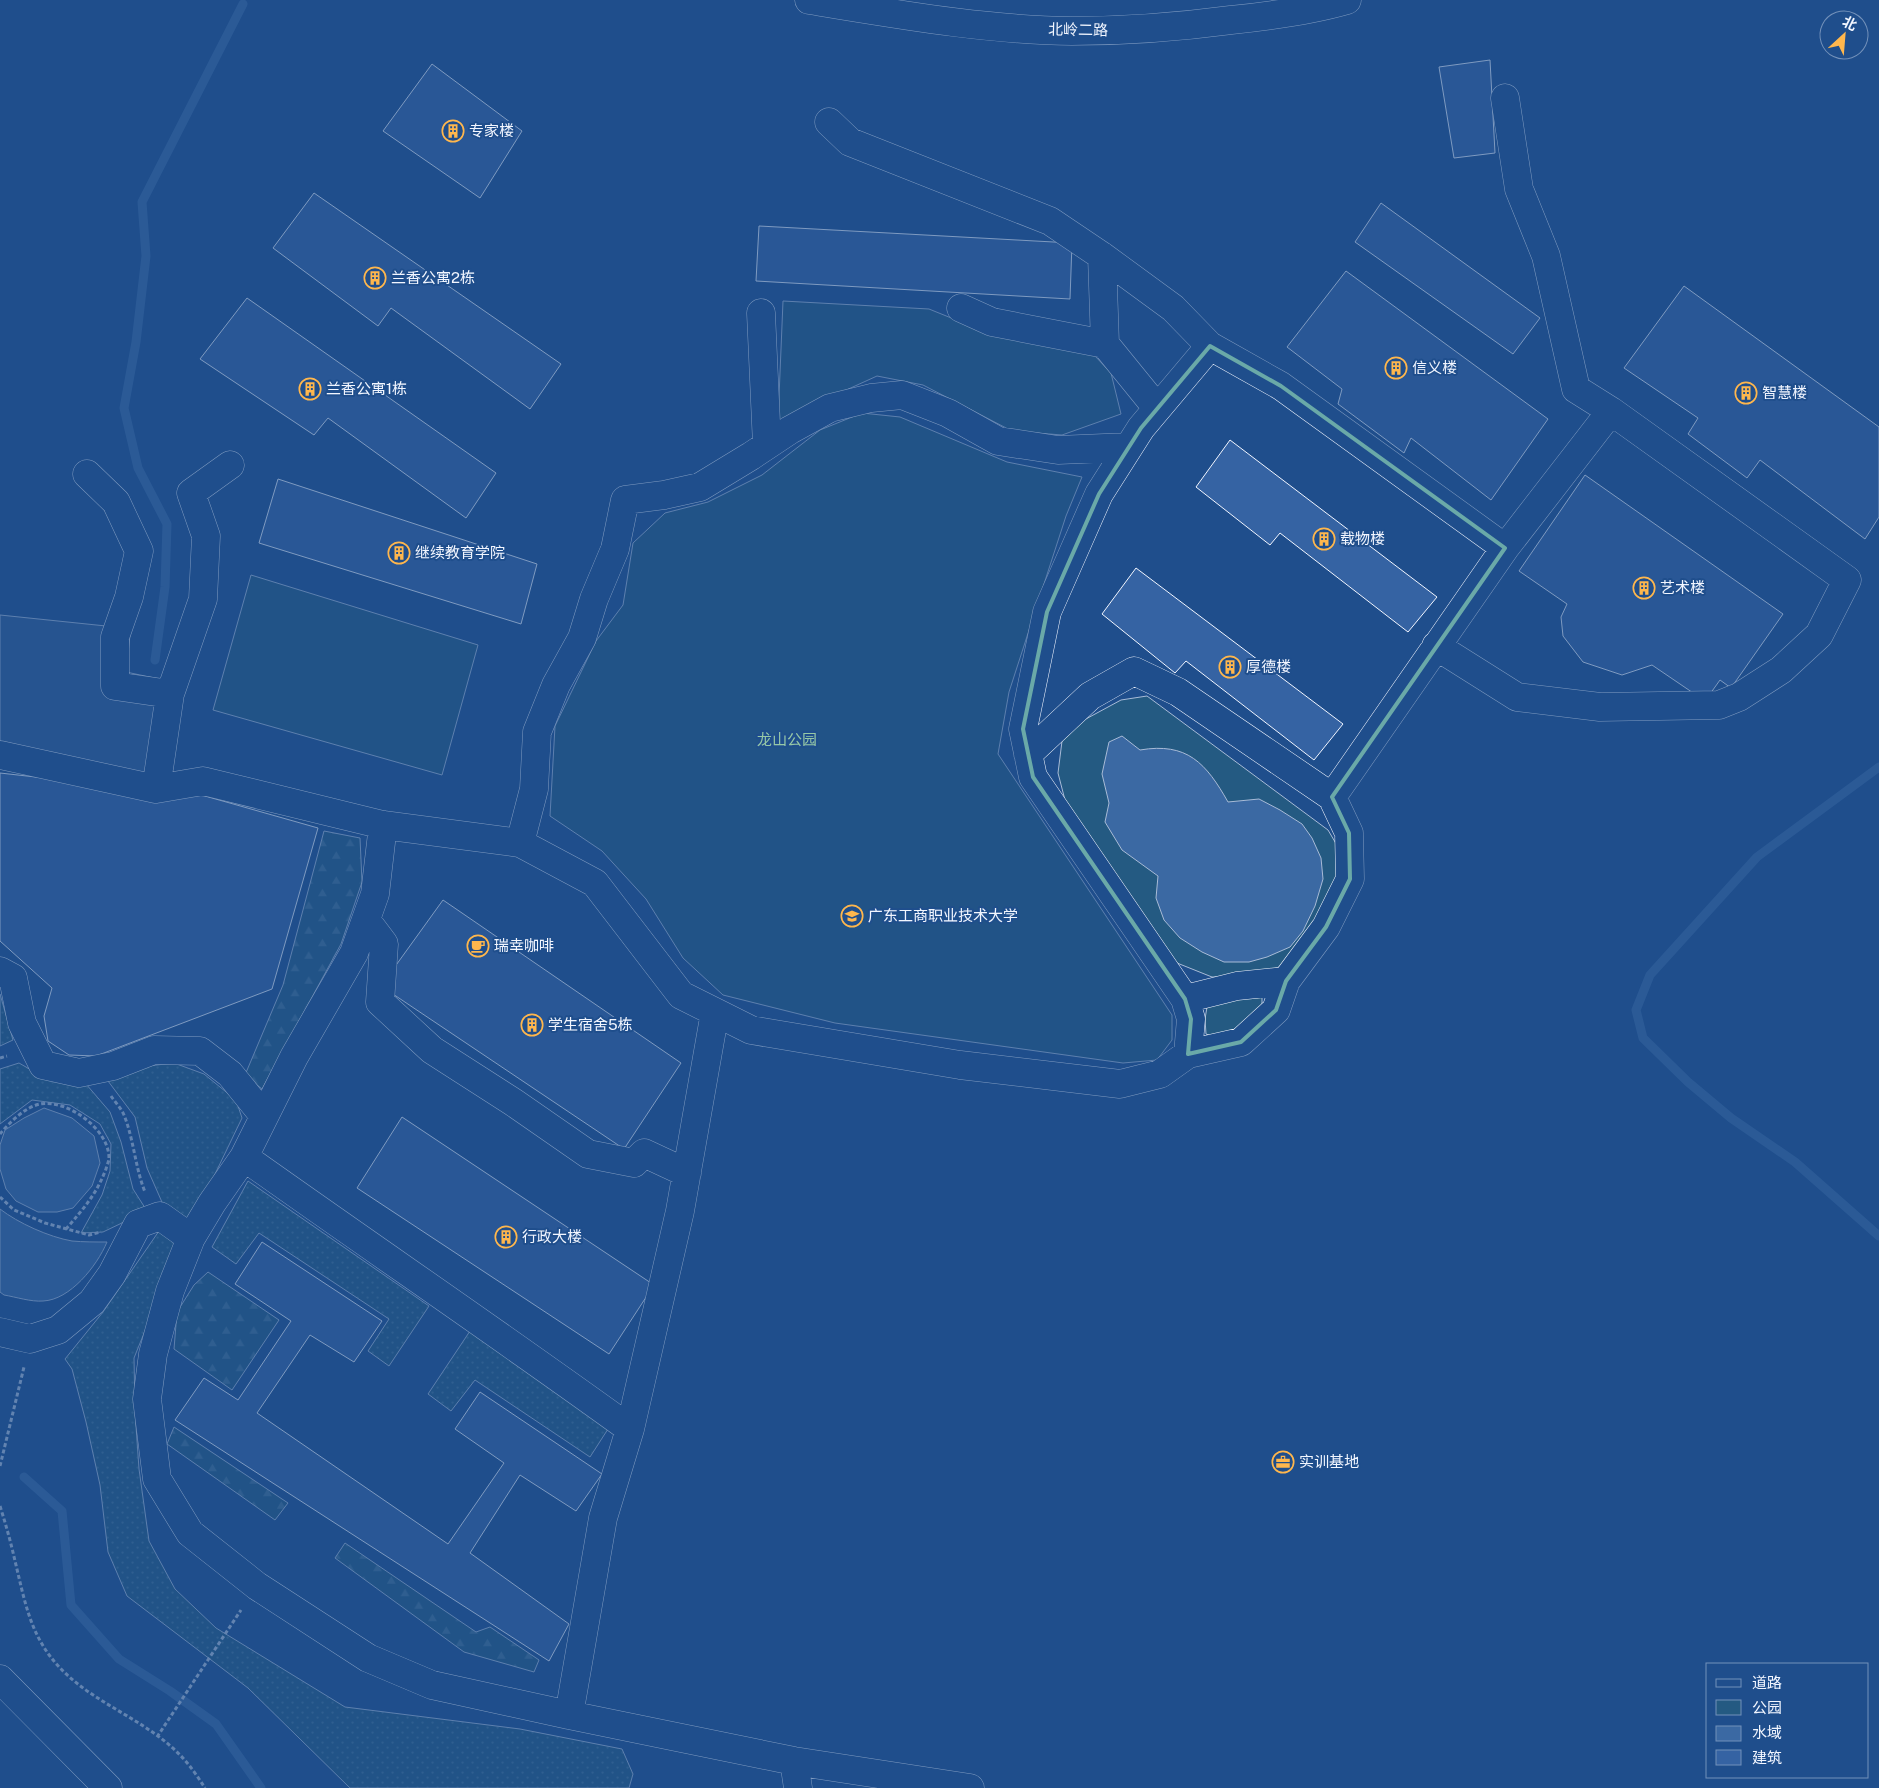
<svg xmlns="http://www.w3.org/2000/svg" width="1879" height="1788" font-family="'Public Sans','Noto Sans SC',sans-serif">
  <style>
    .grass { fill: url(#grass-dots); stroke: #a8bbd7 }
    .forest { fill: url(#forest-firs); stroke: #a8bbd7 }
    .park { fill: #245a82; stroke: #a8bbd7 }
    .parking { fill: #305b95; stroke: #a8bbd7 }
    .water { fill: #3b69a3; stroke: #a8bbd7 }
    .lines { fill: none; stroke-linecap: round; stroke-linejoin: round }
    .stream { stroke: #3b69a3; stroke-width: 9 }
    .building { fill: #3563a3; stroke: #f2f6ff }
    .minor-casing { stroke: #f2f6ff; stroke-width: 29 }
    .path { stroke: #b3c4dc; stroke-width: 3; stroke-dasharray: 4 2.5; stroke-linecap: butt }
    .minor { stroke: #1f4e8c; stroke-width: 28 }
    .marked { fill: none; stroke: #6aa9a8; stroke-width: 4; stroke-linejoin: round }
    .labels { text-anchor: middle; stroke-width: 4; stroke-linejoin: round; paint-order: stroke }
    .street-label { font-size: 15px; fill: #f2f6ff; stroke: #1f4e8c }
    .poi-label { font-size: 15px; fill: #f2f6ff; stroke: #1f4e8c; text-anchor: start }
    .park-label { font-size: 15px; fill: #97c8a6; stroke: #1f4e8c }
  </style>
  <defs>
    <pattern id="grass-dots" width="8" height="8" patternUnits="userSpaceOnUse" patternTransform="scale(1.25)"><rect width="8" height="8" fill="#245a82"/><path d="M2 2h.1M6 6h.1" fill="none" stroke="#447295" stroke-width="1.8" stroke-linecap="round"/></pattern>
    <pattern id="forest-firs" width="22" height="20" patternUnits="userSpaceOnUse" patternTransform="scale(1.25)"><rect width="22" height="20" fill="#245a82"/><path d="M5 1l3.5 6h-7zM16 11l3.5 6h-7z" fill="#447295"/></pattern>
  </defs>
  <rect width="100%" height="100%" fill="#1f4e8c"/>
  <!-- grass -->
  <path class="grass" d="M0,994L13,1040L0,1046Z
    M19,1063L45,1078L86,1084L110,1112L121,1142L133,1189L147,1211L103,1232L81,1233L102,1195L110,1171L111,1144L100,1124L70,1105L32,1100L0,1124V1069Z
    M174,1063L204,1074L236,1100L242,1118L191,1224L165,1209L147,1168L135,1117L108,1081L139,1067Z
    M248,1181L429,1306L389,1366L368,1351L389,1319L259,1233L236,1264L212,1247Z
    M159,1231L176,1241L159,1296L134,1358L135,1412L139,1469L149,1541L175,1589L216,1628L345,1707L520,1729L622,1749L633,1774L629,1788H350L248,1688L127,1596L108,1552L100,1485L86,1422L72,1369L65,1359L103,1312Z
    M470,1331L608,1429L590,1457L475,1380L451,1411L428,1394Z"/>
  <!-- forest -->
  <path class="forest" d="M324,831L360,838L362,882L341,944L262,1089L245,1075L283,985Z
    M208,1272L279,1320L232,1390L174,1349L177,1312L194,1285Z
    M174,1427L288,1503L275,1520L167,1444Z
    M345,1543L476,1632L490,1627L539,1660L534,1672L464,1652L335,1558Z"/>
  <!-- park -->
  <path class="park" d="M783,301L929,309L971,326L1094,355L1111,373L1121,414L1062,435L1012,431L923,385L877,376L778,421Z
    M862,413L900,417L1007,462L1082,477L1066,516L1009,692L998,754L1172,1015V1040L1157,1060L1123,1063L835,1023L723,995L683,958L646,899L602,851L550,816L555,726L596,641L623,605L633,543L665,513L708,502L762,475L820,430Z
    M251,575L478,645L442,775L213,710Z
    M1147,696L1328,830L1338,847L1337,874L1327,907L1282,966L1251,977H1212L1177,963L1149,930L1066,804L1058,773L1062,741L1084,720L1121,700Z
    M1262,995V1007L1245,1024L1216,1038L1206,1034L1205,1019L1207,1007L1221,999Z"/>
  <!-- parking -->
  <path class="parking" d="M0,615L106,626L130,635L126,672L164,680L146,775L0,741Z"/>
  <!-- water -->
  <path class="water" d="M1122,736L1140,750C1187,742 1206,763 1228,802L1259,799L1280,810L1302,824L1312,838L1321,858L1323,879L1315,906L1303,931L1290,947L1267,957L1249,962H1224L1202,952L1180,938L1164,920L1156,898L1158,876L1122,850L1105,822L1109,803L1102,774L1109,742Z
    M44,1108L72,1118L94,1136L100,1163L92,1186L73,1208L57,1212H38L16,1201L6,1189L0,1169V1145L5,1130L24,1118Z
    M0,1209C18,1223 49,1237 72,1241C83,1242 95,1242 107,1242C97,1266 70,1300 43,1301C31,1302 16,1297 4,1295L0,1292Z"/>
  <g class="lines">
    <!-- stream -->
    <path class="stream" d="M155,660L165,587L167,524L138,468L124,408L136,342L146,256L142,202L243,4
      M1879,767L1757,857L1650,975L1636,1010L1643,1038L1688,1082L1731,1118L1795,1162L1879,1236
      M24,1477L62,1511L71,1605L119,1659L170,1691L216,1724L261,1788"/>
  </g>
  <!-- building -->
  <path class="building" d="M1490,60L1495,153L1454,158L1439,67Z
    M432,64L522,131L480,198L383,131Z
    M314,193L561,364L530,409L391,308L378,326L273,248Z
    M1381,203L1540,318L1513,354L1355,242Z
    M759,226L1072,243L1070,299L756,281Z
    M1346,271L1548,419L1491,500L1411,438L1404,453L1338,404L1342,389L1287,347Z
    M1684,286L1879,427V517L1865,539L1760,460L1747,478L1688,434L1698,418L1624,368Z
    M247,298L496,473L466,518L328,418L314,435L200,359Z
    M1230,440L1437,597L1408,632L1280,533L1270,545L1196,487Z
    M1585,475L1783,614L1731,688L1720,680L1705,701L1652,665L1622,675L1583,662L1563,636L1561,617L1567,604L1519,571Z
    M278,479L537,564L521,624L259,543Z
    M1136,568L1343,724L1314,760L1186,661L1175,673L1102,614Z
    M0,773L205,796L318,828L272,989L96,1056L69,1055L48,1041L44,1016L52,988L0,941Z
    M443,900L681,1063L624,1149L381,986Z
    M402,1117L654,1285L609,1354L357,1188Z
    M262,1242L382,1321L354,1362L310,1335L257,1413L448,1544L504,1463L455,1429L480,1392L602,1474L576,1511L520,1475L470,1553L569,1624L549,1661L175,1420L204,1378L238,1400L291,1321L235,1284Z"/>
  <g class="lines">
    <!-- minor casing -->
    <g class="minor-casing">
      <path id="minor" d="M809,0C896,14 984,30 1072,31C1126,31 1178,27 1231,20C1270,16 1309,11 1347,0
        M1505,98L1519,189L1546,256L1576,389L1611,411
        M829,122L850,142L1050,221L1102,256L1173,308L1210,346
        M1102,256L1105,344L1157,408
        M961,308L992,322L1105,344
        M761,313L767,445
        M87,474L116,502L139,551L129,597L115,637V686L170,694
        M1436,646L1517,697L1600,707L1719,705L1739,697L1781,670L1819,635L1847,580L1611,411L1505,548
        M1028,754L1090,696L1134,671L1178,692L1332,797
        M0,755L156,789L203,781L383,825L520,843L595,883L681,995L751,1030L960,1065L1120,1084L1160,1074L1188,1054L1241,1042L1276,1010L1286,981L1326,927L1350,879L1349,833L1332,797L1505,548L1281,386L1210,346L1141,428L1099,494L1047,612L1023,729L1033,777L1185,999L1191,1019L1188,1054
        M156,789L170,694L203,599L206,536L191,493L230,465
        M383,825L375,894L354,953L294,1057L244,1157C372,1248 503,1337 630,1429L603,1518L569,1715L794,1761L970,1788
        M520,843L534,789L537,732L556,685L582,638L594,599L615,549L625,500L664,495L700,487L751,456L790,430L830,408L871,398L902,395L948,413L998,441L1058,450L1128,447
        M366,920L384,944L380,1002L432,1050L513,1102L588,1154L634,1163L644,1153L687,1173
        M0,971L13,978L22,1023L43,1065L79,1073L113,1066L154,1050L200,1051L230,1074L264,1116
        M1185,999L1237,986L1286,981
        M244,1157L212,1203L191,1238L170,1291L153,1354L147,1399L157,1479L190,1533L257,1586L368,1658L432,1685L569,1715
        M0,1332L30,1339L58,1330L92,1302L112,1274L138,1224L160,1216L191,1238
        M630,1429L680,1211L715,1012
        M0,1679L108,1788
        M794,1761L798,1788"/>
    </g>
    <!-- path -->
    <path class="path" d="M0,1058L7,1056
      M111,1096C115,1102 121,1108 124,1115C134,1140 135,1167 145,1192
      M0,1134C9,1123 25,1107 40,1104C67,1099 109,1129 109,1158C109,1161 107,1165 106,1169C96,1195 84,1208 66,1229
      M0,1197L14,1210L45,1223L89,1235L101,1232
      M0,1466L24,1367
      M0,1506C6,1525 11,1543 15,1561C22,1589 27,1619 42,1644C74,1699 138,1712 180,1755C189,1764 198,1777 205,1788
      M157,1737L241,1610"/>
    <!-- minor -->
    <use href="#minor" class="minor"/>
  </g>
  <!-- marked area -->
  <path d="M0 0H1879V1788H0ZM1210,346L1281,386L1505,548L1332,797L1349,833L1350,879L1326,927L1286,981L1276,1010L1241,1042L1188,1054L1191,1019L1185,999L1033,777L1023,729L1047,612L1099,494L1141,428Z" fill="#1f4e8c" fill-opacity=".55" fill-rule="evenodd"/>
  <path class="marked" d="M1210,346L1281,386L1505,548L1332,797L1349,833L1350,879L1326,927L1286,981L1276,1010L1241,1042L1188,1054L1191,1019L1185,999L1033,777L1023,729L1047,612L1099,494L1141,428Z"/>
  <!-- icons -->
  <defs>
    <g id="building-ring" transform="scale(1.125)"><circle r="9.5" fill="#1f4e8c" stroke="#ffb74d" stroke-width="1.5"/><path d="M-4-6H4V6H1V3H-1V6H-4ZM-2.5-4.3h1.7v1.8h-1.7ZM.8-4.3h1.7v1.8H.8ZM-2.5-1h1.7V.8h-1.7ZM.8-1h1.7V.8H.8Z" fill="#ffb74d"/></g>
    <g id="university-ring" transform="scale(1.125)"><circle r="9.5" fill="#1f4e8c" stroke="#ffb74d" stroke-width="1.5"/><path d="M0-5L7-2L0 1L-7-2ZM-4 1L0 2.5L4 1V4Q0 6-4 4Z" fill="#ffb74d"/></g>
    <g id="cafe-ring" transform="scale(1.125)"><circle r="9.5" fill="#1f4e8c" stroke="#ffb74d" stroke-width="1.5"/><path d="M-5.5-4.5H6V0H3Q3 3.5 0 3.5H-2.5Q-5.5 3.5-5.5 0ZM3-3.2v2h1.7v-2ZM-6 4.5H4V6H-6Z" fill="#ffb74d"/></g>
    <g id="office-ring" transform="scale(1.125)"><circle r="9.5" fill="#1f4e8c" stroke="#ffb74d" stroke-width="1.5"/><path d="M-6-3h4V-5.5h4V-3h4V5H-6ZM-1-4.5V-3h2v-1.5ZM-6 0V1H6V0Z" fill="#ffb74d"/></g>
  </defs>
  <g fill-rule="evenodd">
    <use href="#building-ring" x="453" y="131"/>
    <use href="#building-ring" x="375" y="278"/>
    <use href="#building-ring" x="1396" y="368"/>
    <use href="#building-ring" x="310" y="389"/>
    <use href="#building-ring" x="1746" y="393"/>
    <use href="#building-ring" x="1324" y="539"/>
    <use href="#building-ring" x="399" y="553"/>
    <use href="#building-ring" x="1644" y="588"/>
    <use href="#building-ring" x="1230" y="667"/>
    <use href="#university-ring" x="852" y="916"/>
    <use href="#cafe-ring" x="478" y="946"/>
    <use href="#building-ring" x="532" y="1025"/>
    <use href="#building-ring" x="506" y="1237"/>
    <use href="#office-ring" x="1283" y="1462"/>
  </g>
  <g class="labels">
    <!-- street labels -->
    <g class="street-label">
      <text transform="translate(1078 30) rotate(1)" y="5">北岭二路</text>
    </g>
    <!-- poi labels -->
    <g class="poi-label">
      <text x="469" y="136">专家楼</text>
      <text x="391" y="283">兰香公寓2栋</text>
      <text x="1412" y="373">信义楼</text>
      <text x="326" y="394">兰香公寓1栋</text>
      <text x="1762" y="398">智慧楼</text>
      <text x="1340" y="544">载物楼</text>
      <text x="415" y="558">继续教育学院</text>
      <text x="1660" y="593">艺术楼</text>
      <text x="1246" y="672">厚德楼</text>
      <text x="868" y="921">广东工商职业技术大学</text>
      <text x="494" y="951">瑞幸咖啡</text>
      <text x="548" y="1030">学生宿舍5栋</text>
      <text x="522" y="1242">行政大楼</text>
      <text x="1299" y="1467">实训基地</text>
    </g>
    <!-- park labels -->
    <g class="park-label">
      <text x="787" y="745">龙山公园</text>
    </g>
  </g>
  <!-- legend -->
  <rect x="1706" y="1663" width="162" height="115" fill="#1f4e8c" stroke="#7391ba"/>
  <rect x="1716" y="1679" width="25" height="8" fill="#1f4e8c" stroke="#7391ba"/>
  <text x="1752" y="1688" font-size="15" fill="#f2f6ff">道路</text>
  <rect x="1716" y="1700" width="25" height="15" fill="#245a82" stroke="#7391ba"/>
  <text x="1752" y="1713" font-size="15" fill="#f2f6ff">公园</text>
  <rect x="1716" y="1726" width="25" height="15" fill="#3b69a3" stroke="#7391ba"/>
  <text x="1752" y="1738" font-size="15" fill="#f2f6ff">水域</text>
  <rect x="1716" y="1750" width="25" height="15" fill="#3563a3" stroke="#7391ba"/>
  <text x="1752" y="1763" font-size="15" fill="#f2f6ff">建筑</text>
  <!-- north arrow -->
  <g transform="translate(1844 35) rotate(26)"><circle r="24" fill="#1f4e8c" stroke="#7391ba"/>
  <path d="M0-4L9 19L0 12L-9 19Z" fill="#ffb74d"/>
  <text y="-8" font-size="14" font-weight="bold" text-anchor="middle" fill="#f2f6ff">北</text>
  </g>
</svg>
